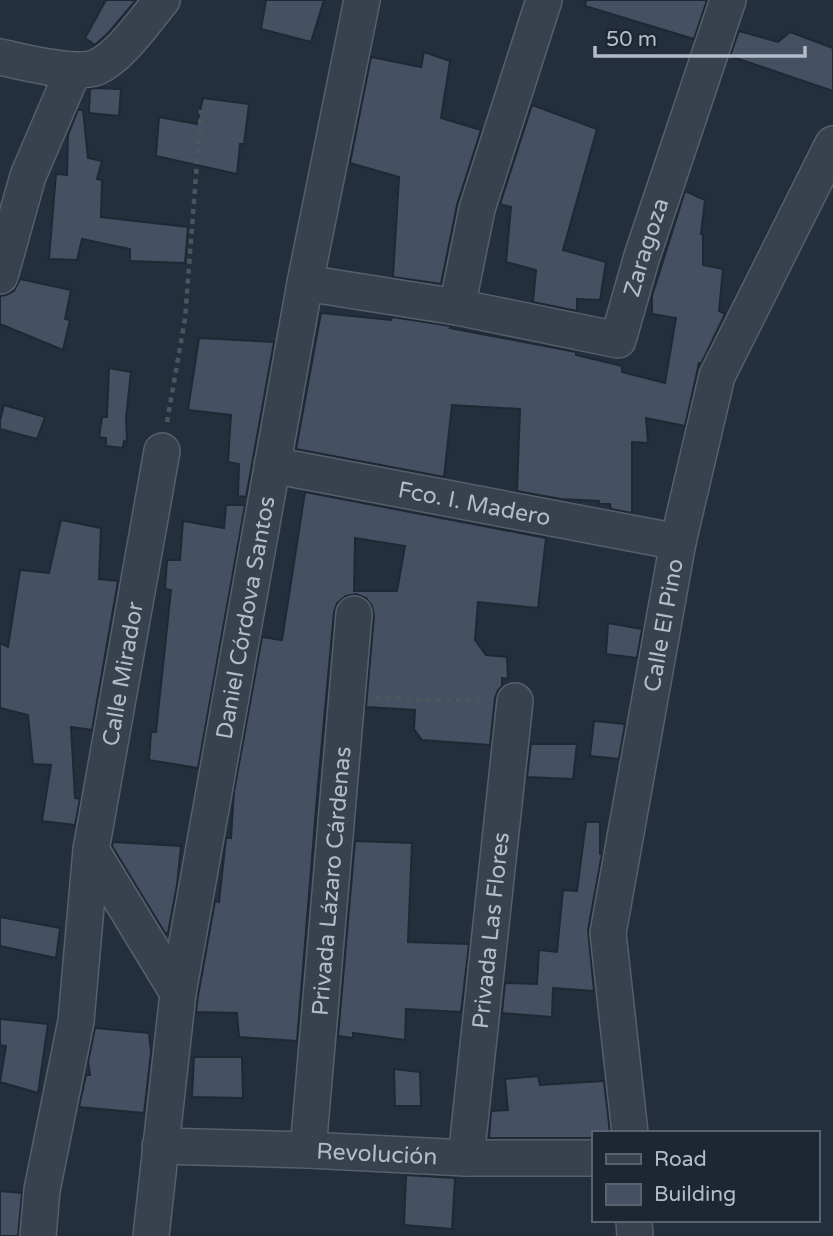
<svg xmlns="http://www.w3.org/2000/svg" width="833" height="1236" font-family="'Varela Round',sans-serif">
  <style>
    .building { fill: #455162; stroke: #1f2835; stroke-width: 2; fill-rule: evenodd }
    .lines { fill: none; stroke-linecap: round; stroke-linejoin: round }
    .minor-casing { stroke: #565f6c; stroke-width: 38 }
    .path { stroke: #44595c; stroke-width: 4.5; stroke-dasharray: 5 5; stroke-linecap: butt }
    .minor { stroke: #38414e; stroke-width: 35 }
    .labels { text-anchor: middle; stroke-width: 6; stroke-linejoin: round; paint-order: stroke }
    .street-label { font-size: 23px; fill: #b4bcc9; stroke: #1d2633 }
  </style>
  <rect width="100%" height="100%" fill="#242f3e"/>
  <!-- building -->
  <path class="building" d="M106,0H136L109,32L95,45L85,38Z
    M266,0H324L311,42L261,29Z
    M586,0H707L694,39L585,6Z
    M739,31L778,42L790,32L833,48V91L730,56Z
    M424,52L450,61L441,118L481,130L457,205L441,284L393,277L399,177L350,163L371,57L421,67Z
    M96,88L121,89L119,116L89,113L90,89Z
    M203,98L249,104L244,144H240L237,174L156,156L159,117L197,124Z
    M532,105L597,129L563,250L606,262L600,300L577,299V311L533,302L536,270L506,262L511,207L500,204Z
    M78,110H83L88,158L102,161L97,179L102,180L101,217L188,227L185,263L130,261V249L82,239L77,260L49,259L56,174L67,175L68,135Z
    M685,191L705,200L701,234L703,235V265L723,269L719,311L725,314L701,364L699,363L685,426L646,418L648,443L632,442V513L611,509L610,504H599V501L561,499L517,491L520,409L452,405L444,477L296,449L321,313L391,320L392,317L451,326L450,328L576,352V355L622,366V372L665,383L676,318L652,314V296Z
    M20,279L71,290L65,319L70,320L63,350L0,324V296L6,295L14,291Z
    M199,338L274,342L246,497L238,496L239,464L228,462L231,415L188,410Z
    M109,368L131,372L126,418L127,442L124,441L123,448L106,446V438L99,437L102,417H107Z
    M4,405L45,417L37,439L0,429V420Z
    M305,492L546,538L538,608L478,602L475,640L486,655L507,657L508,679L502,678V686L498,690L495,698L490,745L422,740L414,729L415,710L366,707L374,616L372,606L366,598L356,594L346,596L337,603L334,612L318,784L297,1041L239,1037L237,1013L196,1012L198,996L215,901L219,902L226,838H231L234,792L262,637L282,640ZM355,538L405,546L397,591H354Z
    M226,505H245L198,768L149,760L151,732H156L171,590L165,589L167,560H180L183,521L224,528Z
    M61,520L101,528L99,579L118,581L92,730L71,727L75,798L80,799L75,825L42,821L51,765L33,764L28,715L0,708V643L8,647L20,570L49,573Z
    M608,623L642,629L637,658L606,654Z
    M594,721L625,724L619,759L590,756Z
    M531,744H577L573,779L527,777Z
    M586,822H600V854H602L588,930L594,991L553,988L552,1017L502,1013L505,983L537,984L539,950L557,952L563,890L577,891Z
    M355,841L412,843L408,942L469,944L461,1012L406,1009L405,1040L353,1033V1038L338,1036Z
    M113,842L181,846L177,885L168,933H165L112,846Z
    M0,917L60,928L56,958L0,946Z
    M0,1019L48,1024L38,1093L0,1082L6,1046L0,1045Z
    M95,1028L149,1033L151,1052L144,1113L79,1107L86,1075H90L88,1062Z
    M194,1057H242L243,1098L192,1097Z
    M394,1069L420,1072L421,1106H395Z
    M538,1076L540,1085L604,1081L610,1133H593V1138H489L491,1111L508,1110L505,1079Z
    M406,1175L455,1178L452,1229L404,1225Z
    M0,1191L22,1193L18,1236H0Z"/>
  <g class="lines">
    <!-- minor casing -->
    <g class="minor-casing">
      <g id="minor">
        <path d="M0,57C24,62 75,76 97,67C121,56 145,20 162,0"/>
        <path d="M0,276L28,176L73,71"/>
        <path id="s1" d="M305,283L457,307L618,340L642,256L728,0"/>
        <path d="M457,307L477,209L544,0"/>
        <path id="s2" d="M272,465L678,542"/>
        <path d="M91,850L178,993"/>
        <path id="s3" d="M630,1133L608,933L678,542L717,376L833,144"/>
        <path id="s4" d="M160,1146L308,1150L466,1158H593"/>
        <path id="s5" d="M308,1150L354,614"/>
        <path id="s6" d="M466,1158L515,701"/>
        <path d="M634,1220L635,1236"/>
        <path id="s7" d="M38,1236L42,1190L76,1021L91,850L162,451"/>
        <path id="s8" d="M151,1236L178,993L305,283L362,0"/>
      </g>
    </g>
    <!-- path -->
    <path class="path" d="M167,422L185,319L201,110
      M376,698L486,701"/>
    <!-- minor -->
    <use href="#minor" class="minor"/>
  </g>
  <g class="labels">
    <!-- street labels -->
    <g class="street-label">
      <text dy="8" stroke="none"><textPath href="#s1" startOffset="415">Zaragoza</textPath></text>
      <text dy="8" stroke="none"><textPath href="#s2" startOffset="206">Fco. I. Madero</textPath></text>
      <text dy="8" stroke="none"><textPath href="#s8" startOffset="626">Daniel Córdova Santos</textPath></text>
      <text dy="8" stroke="none"><textPath href="#s3" startOffset="514">Calle El Pino</textPath></text>
      <text dy="8" stroke="none"><textPath href="#s7" startOffset="569">Calle Mirador</textPath></text>
      <text dy="8" stroke="none"><textPath href="#s5" startOffset="270">Privada Lázaro Cárdenas</textPath></text>
      <text dy="8" stroke="none"><textPath href="#s6" startOffset="229">Privada Las Flores</textPath></text>
      <text dy="8" stroke="none"><textPath href="#s4" startOffset="217">Revolución</textPath></text>
    </g>
  </g>
  <!-- legend -->
  <rect x="592" y="1131" width="228" height="91" fill="#1d2633" stroke="#59626f" stroke-width="2"/>
  <rect x="606" y="1154" width="35" height="10" fill="#38414e" stroke="#59626f" stroke-width="2"/>
  <text x="654" y="1166" font-size="21" fill="#b4bcc9">Road</text>
  <rect x="606" y="1184" width="35" height="21" fill="#455162" stroke="#59626f" stroke-width="2"/>
  <text x="654" y="1201" font-size="21" fill="#b4bcc9">Building</text>
  <!-- scale -->
  <path d="M595 46v10h210v-10" fill="none" stroke="#b4bcc9" stroke-width="3.5"/>
  <text x="606" y="46" font-size="21" fill="#b4bcc9" stroke="#1d2633" stroke-width="5" paint-order="stroke">50 m</text>
</svg>
